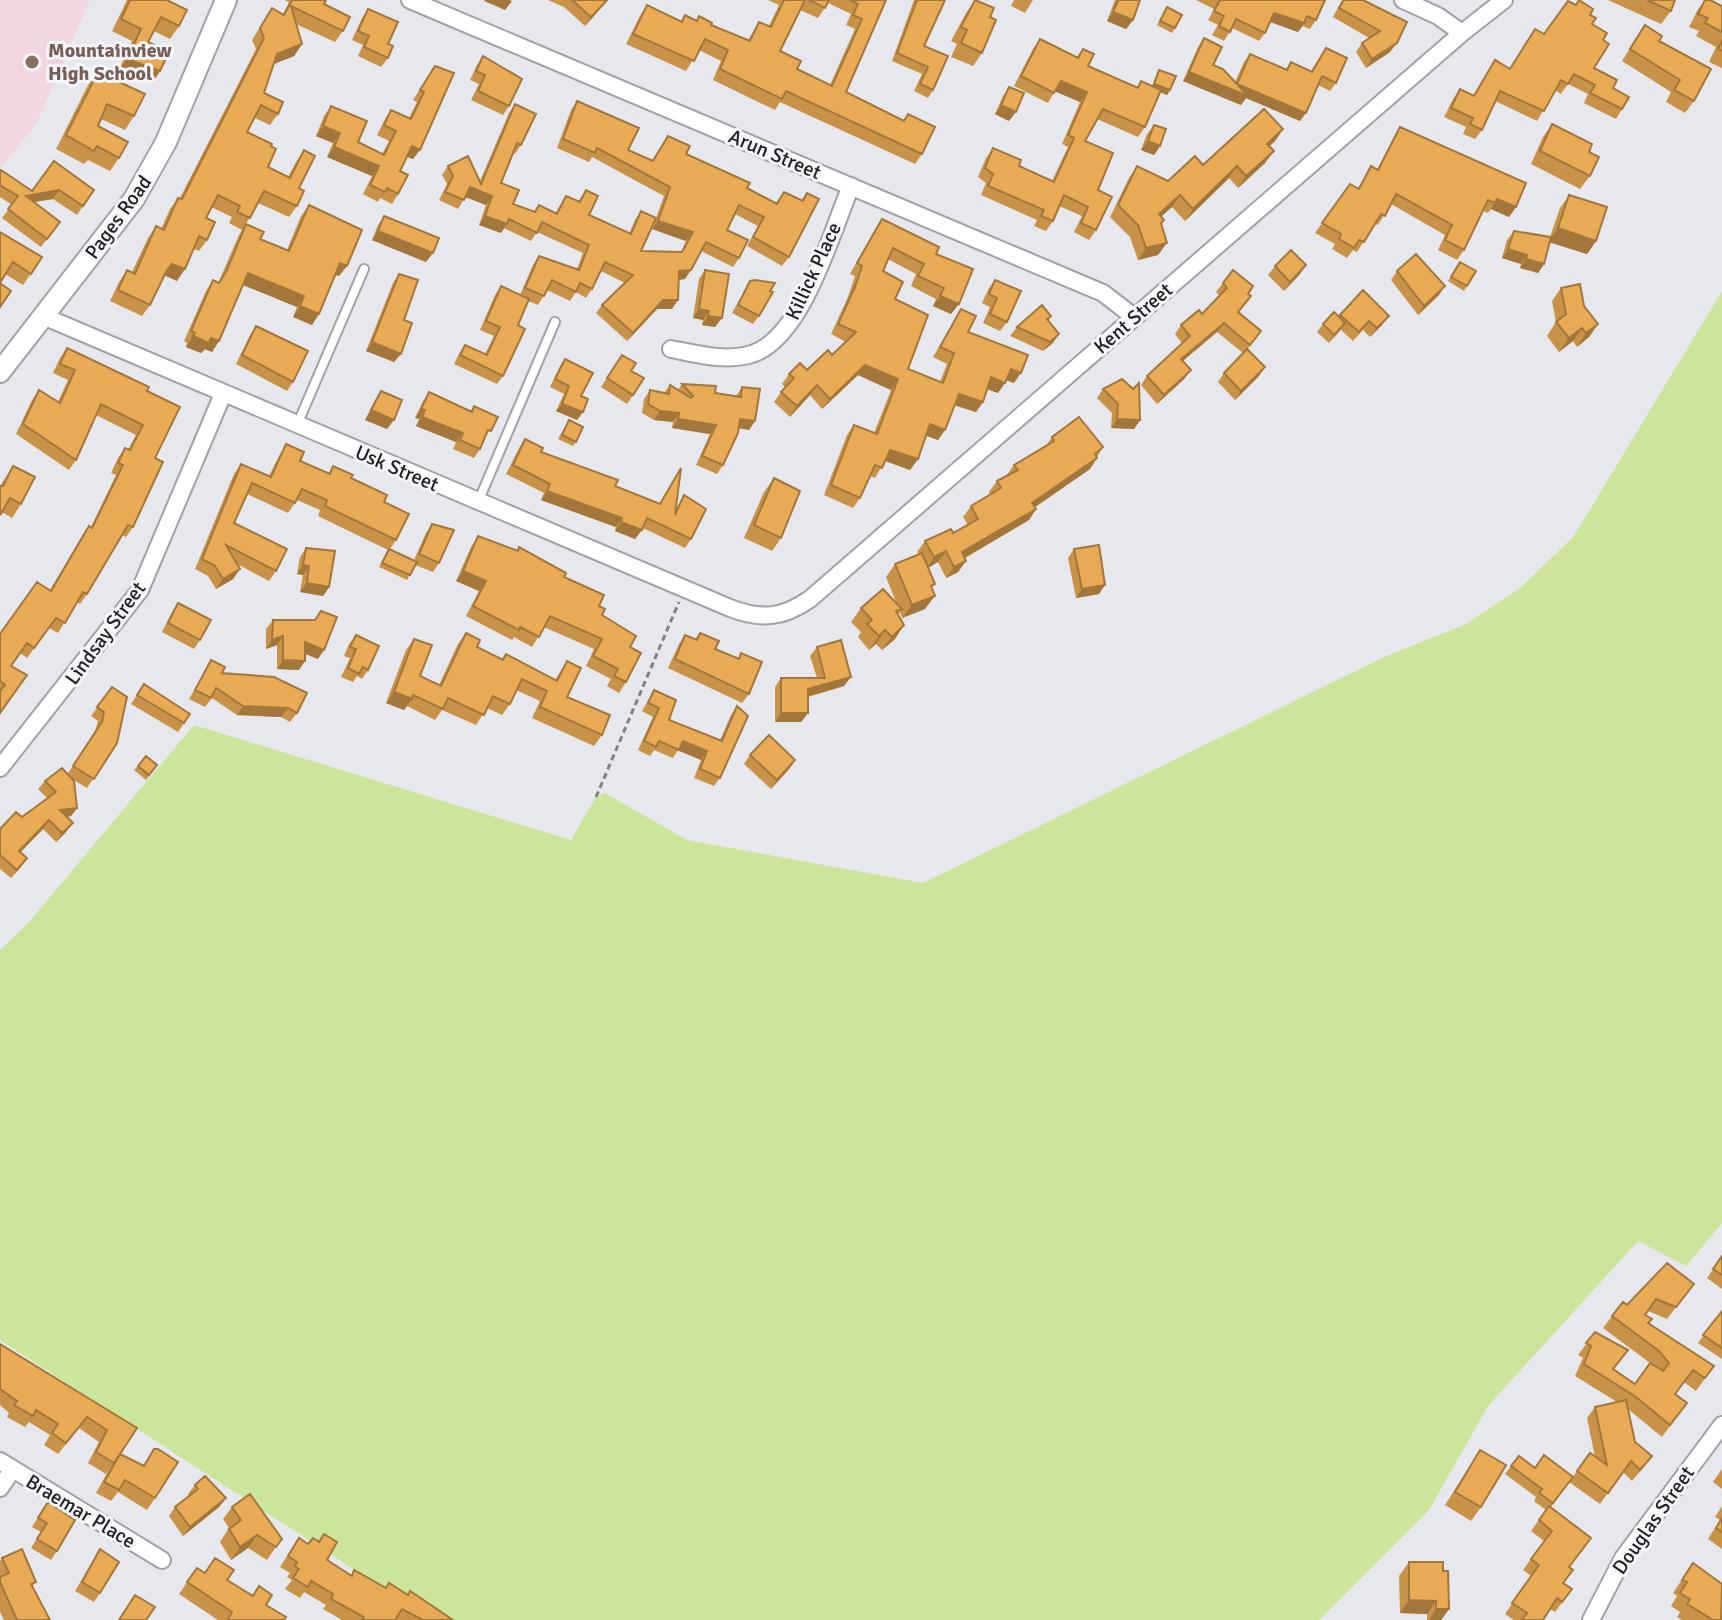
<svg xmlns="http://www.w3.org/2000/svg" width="1722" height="1620" font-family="Signika,sans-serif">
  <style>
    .education { fill: #f0d7df }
    .green { fill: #cbe59a }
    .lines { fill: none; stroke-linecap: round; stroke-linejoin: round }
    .service-casing { stroke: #a0a2a6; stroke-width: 12 }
    .minor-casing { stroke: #a0a2a6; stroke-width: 20 }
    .tertiary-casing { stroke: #a0a2a6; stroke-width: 24 }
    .path { stroke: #828286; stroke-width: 3; stroke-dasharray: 6 4; stroke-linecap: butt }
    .service { stroke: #fff; stroke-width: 8 }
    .minor { stroke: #fff; stroke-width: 16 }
    .tertiary { stroke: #fff; stroke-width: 20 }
    .wall { fill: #c89249; fill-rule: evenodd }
    .shaded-wall { fill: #a3773c }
    .building { fill: #e9aa55; stroke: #a3773c; stroke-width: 2 }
    .education-dot { fill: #8d6e63; stroke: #f4f6fa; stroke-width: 3 }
    .labels { text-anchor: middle; stroke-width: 6; stroke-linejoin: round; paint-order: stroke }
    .education-label { font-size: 20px; font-weight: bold; fill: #785e54; stroke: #f4f6fa; text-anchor: start }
    .street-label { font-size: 20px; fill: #202022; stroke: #f4f6fa }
  </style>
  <rect width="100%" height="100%" fill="#e7e8ed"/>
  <!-- education -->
  <path class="education" d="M0,0H90L37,123L0,169Z"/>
  <!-- green -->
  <path class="green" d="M1722,291V1223L1686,1266L1638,1241L1488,1406L1429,1510L1319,1620H432L0,1340V950L30,921L194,725L571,840L596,797L605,793L687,840L923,883L1384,657L1466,624L1520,588L1574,536Z"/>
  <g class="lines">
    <!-- service casing -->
    <g class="service-casing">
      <path id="service" d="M297,425L364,269
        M478,502L555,322"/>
    </g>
    <!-- minor casing -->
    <g class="minor-casing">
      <path id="minor" d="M410,0L1103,293L1134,317
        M1403,0L1438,16L1462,33
        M43,316L730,608C761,620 783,618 810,599L1462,33L1504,0
        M671,349C697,354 726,362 752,354C803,337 831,233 851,186
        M0,768L140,590L223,394
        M0,1461L162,1560
        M0,1488L13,1469
        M1591,1620L1623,1558L1722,1425"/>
    </g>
    <!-- tertiary casing -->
    <g class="tertiary-casing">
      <path id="tertiary" d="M0,372L134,199L166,142L226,0"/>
    </g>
    <!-- path -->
    <path class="path" d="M596,797L679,602"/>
    <!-- service -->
    <use href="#service" class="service"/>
    <!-- minor -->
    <use href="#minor" class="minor"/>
    <!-- tertiary -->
    <use href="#tertiary" class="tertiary"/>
  </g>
  <!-- wall -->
  <path class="wall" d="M127,0H167L179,26L170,39L154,31L148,42L160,71L152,83L118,72L132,41L112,31Z
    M284,0H326L324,4L343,31L335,42L296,24L302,44L294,56L274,64L264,93L278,114L270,125L255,118L247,132L271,146L268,167L288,177L296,162L304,150L297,206L289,217L258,203L246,224L260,239L287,250L301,216L309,205L339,276L336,275L312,325L293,317L297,307L243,285L219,341L212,352L205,349L201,353L186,347L187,343L184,341L206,291L213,280L218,283L219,281L239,235L242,230L229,223L232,217L211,207L206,218L207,240L199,251L194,249L177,281L164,275L150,305L142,316L110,301L119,282L127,270L132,272L148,238L156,226L161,229L170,209L178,198H180L256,49L252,40L272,8L283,14L289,2Z
    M548,0H608L585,26L564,7Z
    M768,0H886L846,92L903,121L908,114L922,154L915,164L780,102L775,110L713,80L721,61L699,50L686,71L626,44L640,16L647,5L681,22L685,15L696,21L699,16L711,25L748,40L759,22L769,26L779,5ZM828,3L851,14L846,25L855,29L830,85L797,69L780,51L800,10L818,18Z
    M914,0H945L924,46L933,90L928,98L914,91L922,74L892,61Z
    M975,0L990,17L982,53L973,66L951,57L957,44L951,41L966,13Z
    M1014,0H1033L1025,13L1011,6Z
    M1115,0H1140L1133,20L1126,29L1107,21Z
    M1196,0H1325L1316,20L1310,29L1303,26L1298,32L1270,22L1265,33L1259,41L1232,28L1224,41L1212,35L1218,25L1208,20L1214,9Z
    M1342,0H1363L1390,52L1366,68L1356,52L1362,43L1369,38L1333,17Z
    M1608,0H1675L1671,11L1661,24Z
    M1705,0L1722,6V68L1709,62L1716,47L1696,36L1699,31L1689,27L1697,11Z
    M1167,7L1175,28L1172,33L1157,25Z
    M368,9L388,44V58L381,67L358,56L363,45L352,40L362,18Z
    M1590,15L1592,24L1603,40L1594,68L1613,88L1622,109L1616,119L1584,103L1588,94L1568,84L1561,94L1555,90L1537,121L1495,101L1482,130L1475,139L1463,134L1466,127L1444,117L1453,99L1460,89L1474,95L1495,60L1510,69L1535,29L1544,34Z
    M1645,25L1659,41L1694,101L1685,113L1666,102L1671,92L1622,61Z
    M1204,38L1213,65L1235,82L1244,62L1250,54L1286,70L1291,62L1311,71L1326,48L1336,83L1330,91L1318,85L1300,121L1246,98L1241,105L1183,81L1198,47Z
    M1040,39L1076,58L1083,49L1088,66L1137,87L1141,81L1152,86L1159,70L1170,90L1167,95L1160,92L1145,127L1138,137L1097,119L1085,141L1098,190L1096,230L1089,240L1074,232L1082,216L1059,206L1053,221L1046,231L1034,226L1037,220L981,195L986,183L978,177L986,158L993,148L1019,166L1052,181L1068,147L1062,144L1080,102L1055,91L1048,103L1014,86L1033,49Z
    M483,56L509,106L503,115L471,100L479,84L470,80L477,65Z
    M435,66L413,159L407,157L400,171L398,194L392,204L380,198L378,202L363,194L372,176L327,157L333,143L316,136L324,116L331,106L358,142L382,154L389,141L377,135L385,119L391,110L409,118L417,102L413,100Z
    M98,72L134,116L125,130L101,119L98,126L119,158L110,171L88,160L84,164L56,149L88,85Z
    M1009,87V121L995,114L1003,96Z
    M577,101L628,150L652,160L668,136L686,154L776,203L784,192L801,200L807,193L789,257L782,266L747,246L758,226L735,214L727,230L739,258L733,267L701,251L685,279L679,280L672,309H657L627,341L596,313L602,305L625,283L601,271L592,289L586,298L576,292L570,301L547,290L538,305L528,301L518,325L503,376L497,384L454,364L459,354L465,345L485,354L494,336L480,330L495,295L501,286L520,295L533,265L539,256L577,269L583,253L537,232L531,241L504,228L501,233L479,225L486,205L465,197L458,209L439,200L447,184L442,175L448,166L480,181L509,113L515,104L521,145L515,154L513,153L501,183L513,204L534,211L539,205L555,213L566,196L578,202L586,190L589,215L629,234L635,220L641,211L656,218L664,196L592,157L589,162L557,148L571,110ZM655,222L652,229L686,241L681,252L641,251Z
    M1552,124L1589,152L1590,176L1580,189L1531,164L1543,137Z
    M1154,125L1160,146L1154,155L1141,150L1147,134Z
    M1400,127L1516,207L1509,217L1491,209L1488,213L1483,211L1464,250L1457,260L1438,250L1445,235L1391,204L1378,225L1375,224L1357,252L1353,250L1347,258L1332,249L1335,244L1315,233L1350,184L1358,188L1371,166L1377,170L1394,137Z
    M1283,129L1275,141L1269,146L1265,163L1238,188L1229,178L1185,221L1172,207L1161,216L1164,220L1161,224L1158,255L1138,260L1130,237L1110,217L1129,178L1137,166L1168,181Z
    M0,171L32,191L94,190L77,215L53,199L35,202L60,222L41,247L2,218L12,205L0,197Z
    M1569,195L1596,241L1587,254L1550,242L1544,264L1538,273L1520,268L1521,264L1502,258L1507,240L1514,231L1550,237L1560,208Z
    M384,216L426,262L372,240L378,225Z
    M882,219L936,254L951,314L933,306L936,299L911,286L916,274L888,259L883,271L895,299L908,369L940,382L947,364L933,357L961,309L968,332L1014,383L1006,380L998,393L987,389L983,402L976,412L954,405L938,440L926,436L918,459L910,470L885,461L875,478L870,476L860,498L853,508L824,495L847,435L854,425L874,433L891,390L858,375L822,409L810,395L790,417L774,402L785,387L782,384L789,374L807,370L832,355L846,342L831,334L848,297L855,276L850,274L875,230Z
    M0,232L42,257L23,285L5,274Z
    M1460,262L1476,271L1464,291L1448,281Z
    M1275,266L1300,274L1284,291L1268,275Z
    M705,270L715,327L702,325L703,320L693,318L699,279Z
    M1233,270L1248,294L1239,312L1261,331L1246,351L1259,376L1235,400L1218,382L1224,373L1243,353L1217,332L1183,361L1191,370L1184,379L1157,404L1141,385L1147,376L1182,343L1175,334L1181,325L1202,314L1220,296L1216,292Z
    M1397,271L1439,295L1418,315L1391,280Z
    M399,274L404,320L394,362L366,351L393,283Z
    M995,280L1007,322L1000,331L983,323L990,307L982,303L989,288Z
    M750,281L759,316L753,324L732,313Z
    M1561,288L1584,306L1598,324L1589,337L1577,347L1573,341L1559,352L1547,336L1556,322L1552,301Z
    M1363,290L1382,325L1370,337L1363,330L1353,341L1341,330L1329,343L1317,332L1323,324L1339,317Z
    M1051,316L1048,321L1053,343L1043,351L1010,336L1017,327Z
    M256,326L293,382L287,391L236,364L250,335Z
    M67,348L147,391L155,458L133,527L126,537L122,535L87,594L80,604L77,602L58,633L49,628L27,658L20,653L11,666L0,713V634L50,590L82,536L89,526L91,527L116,475L111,473L118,458L125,448L128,450L136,435L96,415L76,460L69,470L16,434L32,400L39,390L58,402L68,380L53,373L60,358Z
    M565,359L581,396L583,412L577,420L556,411L564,394L550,387L560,366Z
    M616,364L631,371L633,395L627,404L601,387Z
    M682,384L715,393L736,396L742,387L755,421L749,430L739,428L723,465L717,474L696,465L710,434L672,428L673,422L654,420L642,413L644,399L650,390L664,393L670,385L678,390Z
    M1103,389L1140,420L1134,429L1111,428L1112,413L1097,398Z
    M381,391L387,429L365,420L375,400Z
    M429,392L471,411L474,406L485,440H484L480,449L474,458L453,449L456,442L416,426L419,419L415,418L423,401Z
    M569,420L576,442L573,446L558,439Z
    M1052,437L1103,447L1090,469L1035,507L1036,509L1029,520L965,558L966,561L958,572L946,578L938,562L928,568L932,588L925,609L902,618L900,612L898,615L895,639L882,650L876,644L869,650L858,637L861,632L851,622L861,608L896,602L886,577L895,564L919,554L917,552L925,541L953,533L968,525L963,517L971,506L990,494L989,492L997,481L1006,476L1014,465L1046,446Z
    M525,439L541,452L615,486L659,504L681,468L676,509L684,495L691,539L685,548L643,528L635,539L615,531L616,527L541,500L544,493L506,474L519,448Z
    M286,444L300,461L328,474L333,466L384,502L396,540L390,549L414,560L426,533L432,524L439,563L433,572L415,565L407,580L379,567L388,550L318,516L320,510L297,500L288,513L247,494L234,523L276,571L269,581L237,564L240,569L233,579L216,589L208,576L195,569L234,474L241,464L269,476L280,454Z
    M13,466L21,504L12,518L2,512L0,516V486Z
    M774,478L781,538L772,551L744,538L764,492Z
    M478,536L564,577L599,606L602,615L630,647L626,682L619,693L607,686L611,679L586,666L594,649L544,627L532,647L514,637L512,640L466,616L479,591L456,581L471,547Z
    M306,548L329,587L323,596L300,592L303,575L297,574L300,557Z
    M1074,549L1099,594L1076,598L1068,558Z
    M178,603L200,640L194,649L162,632L172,612Z
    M273,620L318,659L305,654L299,670L277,669V645L266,649V629Z
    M466,633L477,647L502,659L506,654L555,680L567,661V697L602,735L594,746L532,718L540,701L516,690L510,704L502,715L487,708L476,725L442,710L435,720L407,706L404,710L386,703L406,650L414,639L420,676L439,685L458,644Z
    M700,633L715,649L738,659L741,653L749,694L742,703L668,668L679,644L685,635L695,639Z
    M356,635L368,670L362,679L357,676L353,682L341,677L350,658L344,656L349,644Z
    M817,647L844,686L808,697V713L801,722H775V687L781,678H817L810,656Z
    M211,660L222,673L297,713L290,722L281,717L237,715L212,698L205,707L189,699Z
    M144,684L190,714L178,732L131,704Z
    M112,687L117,743L87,788L69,777L77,808L71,816L67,817L66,832L56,842L43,829L20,852L21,867L11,878L0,869V829L22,817L47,798L38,789L45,781L67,775L95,731L98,721L91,716Z
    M654,690L669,720L720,740L731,715L737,706L720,778L714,786L694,778L701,760L678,750L673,758L654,750L650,756L638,750L653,717L642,711Z
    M750,755L795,760L789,769L771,789L744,764Z
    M157,765L146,780L134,770L138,766Z
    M1722,1256V1289L1707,1278Z
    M1694,1284L1667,1319L1648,1311L1645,1315L1649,1324L1714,1366L1696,1391L1684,1382L1675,1394L1687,1403L1662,1437L1628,1409L1635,1442L1644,1467L1632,1481L1623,1472L1600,1504L1569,1482L1590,1453L1595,1457L1587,1418L1595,1407L1617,1402L1575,1376L1583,1358L1578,1355L1595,1332L1614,1369L1635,1384L1650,1363L1603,1328L1612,1316L1627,1305Z
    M1722,1311V1359L1698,1343Z
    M0,1344L137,1428L120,1454L143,1466L154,1449L155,1498L147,1510L118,1492L111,1501L96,1493L110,1468L106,1474L88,1463L99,1442L79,1428L58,1454L44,1445L50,1435L29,1422L25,1427L7,1417L9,1413L0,1405Z
    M1480,1450L1481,1507L1471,1521L1445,1505Z
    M1519,1456L1535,1468L1573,1477L1551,1507L1569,1567L1564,1583L1572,1589L1555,1612L1550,1609L1543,1620H1514L1505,1614L1531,1576L1523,1570L1544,1541L1531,1531L1546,1510L1534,1501L1536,1497L1505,1474Z
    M1722,1469V1489L1713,1482Z
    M195,1485L226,1498L219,1507L183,1536L169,1516L175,1507L190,1496L188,1494Z
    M48,1502L57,1551L51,1560L31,1548L41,1532L32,1527Z
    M1722,1506V1549L1708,1539L1720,1520L1715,1517Z
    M232,1507L276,1547L267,1560L248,1548L231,1560L220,1542L229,1528L223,1519Z
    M299,1538L327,1560L351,1575L386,1588L453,1620H342L323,1609L326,1605L304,1592L300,1598L285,1589L292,1580L287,1577L290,1573L280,1567Z
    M100,1549V1593L94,1602L75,1591Z
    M2,1558L36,1582L32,1587L50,1620H4L0,1612V1561Z
    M1409,1562L1443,1571L1449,1609L1441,1620H1427V1614L1400,1613L1399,1576Z
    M1693,1563L1722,1620H1682L1677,1617L1680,1612L1671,1606L1677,1596L1673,1593Z
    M197,1568L204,1573L227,1580L252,1596L259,1586L266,1605L284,1620H218L179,1594Z"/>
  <!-- shaded-wall -->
  <path class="shaded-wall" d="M485,0H509L512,1L505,10L484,1Z
    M607,0H608L585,26L591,17Z
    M1113,12L1133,20L1126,29L1107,21Z
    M1274,13L1304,23L1298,32L1268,21Z
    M1397,43L1390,52L1366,68L1372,59Z
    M302,44L294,56L269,66L277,54Z
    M127,59L160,71L152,83L118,72Z
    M1189,72L1237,84L1306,113L1300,121L1246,98L1241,105L1183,81Z
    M1061,81L1087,92L1080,102L1054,91Z
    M1154,84L1170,90L1167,95L1151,88Z
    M1001,105L1016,112L1009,121L995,114Z
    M323,126L340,133L333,143L316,136Z
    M1283,129L1275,141L1259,156L1267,144Z
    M1148,141L1160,146L1154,155L1141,150Z
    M412,146L420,150L413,159L405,156Z
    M334,147L379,166L372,176L327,157Z
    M1274,151L1265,163L1238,188L1246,176Z
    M1237,166L1229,178L1185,221L1193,209Z
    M470,187L492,196L486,205L463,196Z
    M59,190L53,199L20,204L26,196Z
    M1180,195L1172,207L1151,226L1159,214Z
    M1497,199L1516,207L1509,217L1491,209Z
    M485,216L507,224L501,233L479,225Z
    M658,221L693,232L686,241L652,229Z
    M1558,228L1596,241L1587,254L1548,242Z
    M378,231L433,253L426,262L372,240Z
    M1167,243L1158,255L1138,260L1146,248Z
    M1508,249L1527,255L1521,264L1502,258Z
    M1526,259L1544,264L1538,273L1520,268Z
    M340,263L347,266L339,276L333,274Z
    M172,264L185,269L177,281L164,275Z
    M1306,265L1300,274L1284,291L1290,282Z
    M691,270L685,279L672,280L679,271Z
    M248,273L304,296L297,307L241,284Z
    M1445,286L1439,295L1418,315L1424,306Z
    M940,296L959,304L951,314L933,306Z
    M663,300H678L672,309H657L627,341L633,333Z
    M300,306L319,314L312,325L293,317Z
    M699,309L709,311L703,320L693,318Z
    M708,316L722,318L715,327L702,325Z
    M1389,316L1382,325L1370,337L1377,328Z
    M1224,323L1217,332L1174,368L1181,359Z
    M1598,324L1589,337L1577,347L1586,333Z
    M1582,328L1573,341L1559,352L1569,338Z
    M1059,334L1053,343L1043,351L1050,342Z
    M193,336L211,338L219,341L212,352L205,349L201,353L186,347Z
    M372,342L401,354L394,362L366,351Z
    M865,365L898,379L891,390L858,375L822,409L830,399Z
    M1265,367L1259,376L1235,400L1241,391Z
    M1011,369L1021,373L1014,383L1004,379Z
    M1191,370L1184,379L1157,404L1164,395Z
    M991,377L1005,383L998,393L984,388Z
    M817,385L810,395L790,417L797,406Z
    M959,394L983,402L976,412L951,404Z
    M562,404L583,412L577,420L556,411Z
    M421,409L425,410L419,419L415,418Z
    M371,410L394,420L387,429L365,420Z
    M660,411L679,413L673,422L654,420Z
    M422,417L463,433L456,442L416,426Z
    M678,419L716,425L710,434L672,428Z
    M740,419L755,421L749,430L734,427Z
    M1117,419L1140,420L1134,429L1111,428Z
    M930,424L945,430L938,440L923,434Z
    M890,450L918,459L910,470L883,460Z
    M1097,458L1090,469L1025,514L1032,503Z
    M547,491L622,518L616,527L541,500Z
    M1036,509L1029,520L954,564L962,552Z
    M621,522L642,530L635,539L615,531Z
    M946,551L938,562L926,569L934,557Z
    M966,561L958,572L946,578L954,567Z
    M303,565L309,566L303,575L297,574Z
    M240,569L233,579L216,589L223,579Z
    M463,571L486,581L479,591L456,581Z
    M307,583L329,587L323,596L300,592Z
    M1105,585L1099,594L1076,598L1082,589Z
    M935,596L925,609L902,618L912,605Z
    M904,625L895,639L882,650L892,637Z
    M885,630L876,644L869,650L879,636Z
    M283,636L277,645L266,649L272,640Z
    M305,642L324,650L318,659L299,651Z
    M283,660L305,661L299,670L277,669Z
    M851,677L844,686L802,698L808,689Z
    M394,692L412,699L404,710L386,703Z
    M243,706L288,708L281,717L237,715Z
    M781,713H808L801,722H775Z
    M683,741L707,751L701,760L677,750Z
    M795,760L789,769L771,789L777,780Z
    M77,808L71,816L54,819L60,810Z
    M49,820L43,829L13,860L19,851Z
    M73,823L66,832L56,842L62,833Z
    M226,1498L219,1507L183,1536L190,1527Z
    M257,1535L248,1548L231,1560L240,1547Z
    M1409,1600L1436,1601L1427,1614L1400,1613Z
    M1436,1609H1449L1441,1620H1429Z"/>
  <!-- building -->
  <path class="building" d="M130,0H167L187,10L179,26L161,17L148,42L169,52L160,71L127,59L141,29L121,19Z
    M292,0H326L324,4L350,17L343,31L291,6L302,44L277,54L264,93L283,102L278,114L261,105L247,132L272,144L271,146L276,149L268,167L290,178L304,150L315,156L299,188L304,191L297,206L264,191L250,218L237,212L240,206L218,195L206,218L215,222L207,240L199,236L185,269L172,264L167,270L150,305L118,290L127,270L135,274L156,226L164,230L178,198L182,199L264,38L260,28L272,8L284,15Z
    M572,0H607L591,17Z
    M784,0H805L780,51L801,61L797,69L832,86L862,19L853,15L858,4L850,0H886L846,92L904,121L908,114L935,127L922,154L786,91L782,99L720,69L728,50L705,39L694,61L633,34L647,5L682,22L685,15L697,21L699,16L712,23L711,25L750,41L759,22L771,27Z
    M809,0H829L825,8Z
    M917,0H945L924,46L948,56L933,90L920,84L928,67L897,53Z
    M975,0L994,8L990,17L996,20L982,53L961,43L967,30L961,27Z
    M1118,0H1140L1133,20L1113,12Z
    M1220,0H1325L1316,20L1307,16L1304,23L1274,13L1265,33L1236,19L1230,32L1219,26L1224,16L1214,11Z
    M1344,0H1363L1407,22L1397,43L1372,59L1362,43L1380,31L1339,8Z
    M1579,0L1593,9L1590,15L1596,18L1592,24L1607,33L1603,40L1609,44L1594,68L1617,80L1613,88L1629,97L1622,109L1590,93L1595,85L1574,74L1568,84L1561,80L1544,111L1500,91L1482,130L1470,124L1473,118L1451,108L1460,89L1474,96L1495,60L1510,69L1535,29L1544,34L1568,1L1576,5Z
    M1647,0H1675L1671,11Z
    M1705,0H1710L1722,6V32L1705,23L1708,18L1698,14Z
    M1167,7L1182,15L1175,28L1160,21Z
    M368,9L398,22L388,44L393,46L388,58L364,47L369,36L358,31Z
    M1645,25L1662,36L1659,41L1711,69L1694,101L1674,90L1680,80L1630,49Z
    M1204,38L1222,47L1213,65L1223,69L1248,96L1189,72Z
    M1040,39L1078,58L1083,49L1094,54L1088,66L1138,88L1141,81L1161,90L1145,127L1103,109L1085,141L1113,153L1098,190L1112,197L1096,230L1081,223L1088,207L1064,195L1053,221L1041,216L1044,210L988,186L993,174L985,168L993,148L1021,160L1019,166L1054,182L1074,138L1068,135L1087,92L1061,81L1054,93L1021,76Z
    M1722,40V51L1718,49Z
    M1326,48L1347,58L1336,83L1322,76L1306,113L1237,84L1250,54L1287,70L1291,62L1312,72Z
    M483,56L522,79L509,106L478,91L485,75L476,71Z
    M435,66L454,73L420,150L412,146L400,171L408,175L398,194L387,188L385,192L370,185L379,166L334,147L340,133L323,126L331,106L367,121L358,142L384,155L396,131L384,125L391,110L411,119L424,92L420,90Z
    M1159,70L1176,76L1170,90L1154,84Z
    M98,72L145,94L134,116L107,104L98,126L128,142L119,158L97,146L94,151L66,135Z
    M1009,87L1024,93L1016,112L1001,105Z
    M577,101L639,128L628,150L653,161L668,136L690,146L686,154L750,183L747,188L777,204L784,192L803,201L807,193L819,199L789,257L753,237L764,217L739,205L727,230L748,240L739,258L706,242L691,270L679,271L678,300H663L633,333L602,305L633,275L605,262L592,289L580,283L576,292L552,280L544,296L525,288L539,256L579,270L589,245L542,222L537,233L509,219L507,224L485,216L492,196L470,187L464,200L445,192L453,176L448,166L468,156L481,184L515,104L536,114L521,145L517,143L501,183L519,190L513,204L535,212L539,205L557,214L566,196L580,202L586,190L598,196L589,215L631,234L641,211L656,218L641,251L682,252L693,232L658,221L670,187L597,148L595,153L563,139Z
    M1264,109L1283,129L1267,144L1274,151L1246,176L1237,166L1193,209L1180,195L1159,214L1164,220L1161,223L1167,243L1146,248L1138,225L1118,205L1137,166L1168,181L1195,156L1203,165Z
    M1552,124L1592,144L1589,152L1599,157L1590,176L1540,151Z
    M1154,125L1166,129L1160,146L1148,141Z
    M1400,127L1526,183L1516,207L1497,199L1495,203L1488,200L1464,250L1445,240L1452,225L1396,194L1385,216L1381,214L1364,242L1359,240L1354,248L1339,239L1341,234L1322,223L1350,184L1359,189L1371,166L1378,170Z
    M54,161L94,190L83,206L59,190L26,196L60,222L47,239L8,209L18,196L0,185V171L1,170L32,191Z
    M1569,195L1607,207L1596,241L1558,228Z
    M309,205L362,230L347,266L340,263L319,314L300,306L304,296L248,273L219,341L211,338L209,343L193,336L195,333L191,331L213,280L219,283L227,270L246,224L264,232L260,239L289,251Z
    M384,216L439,238L433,253L378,231Z
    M882,219L939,247L936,254L973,269L959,304L940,296L944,288L918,276L924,264L893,248L883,271L903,282L895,299L928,315L908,369L943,383L954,353L940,347L961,309L976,316L968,332L1028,355L1021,373L1011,369L1005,383L991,377L983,402L959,394L945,430L930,424L918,459L890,450L882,468L875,465L860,498L831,485L854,425L877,434L898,379L865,365L830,399L817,385L797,406L781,392L794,378L789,374L800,363L807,370L828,350L832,355L856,332L838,324L855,287L862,266L857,263Z
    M1514,231L1551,237L1544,264L1526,259L1527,255L1508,249Z
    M0,232L42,257L31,274L13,262L0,283Z
    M1291,250L1306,265L1290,282L1275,266Z
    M1416,254L1445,286L1424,306L1397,271Z
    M1460,262L1476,271L1467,286L1451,277Z
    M705,270L729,274L722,318L708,316L709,311L699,309Z
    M1233,270L1253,286L1248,294L1251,296L1238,312L1261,331L1250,345L1224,323L1181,359L1191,370L1164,395L1147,376L1190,336L1181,325L1199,310L1202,314L1227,288L1223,283Z
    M399,274L418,280L404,320L412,323L401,354L372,342Z
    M755,280L775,283L770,291L773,292L759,316L738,305L750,281Z
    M995,280L1021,291L1007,322L990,314L997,298L989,294Z
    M0,283L11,291L0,307Z
    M1580,284L1584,306L1598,324L1586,333L1582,328L1569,338L1556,322L1566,314L1561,288Z
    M501,286L529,299L518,325L525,329L503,376L460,355L465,345L487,355L500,327L486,321Z
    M1363,290L1389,316L1377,328L1369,321L1359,332L1340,315Z
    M1042,305L1051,316L1047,319L1059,334L1050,342L1017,327Z
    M1334,312L1345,323L1334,335L1323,324Z
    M256,326L308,351L293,382L242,355Z
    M67,348L149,387L147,391L180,407L155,458L163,462L133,527L128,525L87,594L83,592L65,623L56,618L34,648L27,643L11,666L27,675L0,713V691L5,685L0,681V634L37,582L51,591L89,526L92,528L123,465L118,463L125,448L130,450L143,425L101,404L76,460L23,424L39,390L60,403L75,370L60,364Z
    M1247,349L1265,367L1241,391L1224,373Z
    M622,355L636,363L631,371L644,378L633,395L607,378Z
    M565,359L593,373L581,396L588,399L583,412L562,404L569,386L555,379Z
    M1122,379L1133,389L1139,383L1140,420L1117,419L1118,404L1103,389Z
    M682,384L716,386L715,393L741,397L742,387L760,389L755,421L740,419L738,433L723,465L702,456L716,425L678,419L679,413L660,411L648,404L650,390L669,394L670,385L691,398L693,396Z
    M381,391L402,400L394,420L371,410Z
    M429,392L472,412L474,406L498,417L491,431L488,430L480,449L460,440L463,433L422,417L425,410L421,409Z
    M1079,417L1103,447L1095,454L1097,458L1032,503L1036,509L962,552L966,561L954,567L946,551L934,557L925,541L951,529L953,533L978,519L971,506L1001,488L997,481L1018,470L1014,465L1054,441L1052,437Z
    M569,420L583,427L576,442L562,435Z
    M525,439L543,448L541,452L618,480L615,486L660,504L681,468L675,515L684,495L706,509L691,539L647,518L642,530L621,522L622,518L547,491L550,484L513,465Z
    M286,444L304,452L300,461L330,474L333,466L353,475L351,478L387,495L384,502L409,514L396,540L325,506L327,500L302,489L295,503L252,483L234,523L287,549L276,571L226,545L240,569L223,579L215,566L202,559L241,464L271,477Z
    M13,466L35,477L21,504L10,498L1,514L0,513V486H3Z
    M774,478L800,491L781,538L754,525Z
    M432,524L454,530L439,563L419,554Z
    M478,536L518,551L519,547L566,573L564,577L604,595L599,606L605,609L602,615L636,636L630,647L641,653L626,682L614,676L618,669L593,656L602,639L550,616L539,637L520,627L519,630L473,606L486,581L463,571Z
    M1099,545L1105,585L1082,589L1074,549Z
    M306,548L335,551L329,587L307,583L309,566L303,565Z
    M389,549L417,562L410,575L382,563Z
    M922,553L935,584L931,586L935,596L912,605L895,564Z
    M883,589L902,609L896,611L904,625L892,637L885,630L879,636L867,624L872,620L861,608Z
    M178,603L211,620L200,640L168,623Z
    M321,611L337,617L324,650L305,642V661L283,660V636L272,640L273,620H315Z
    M466,633L480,640L477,647L503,660L506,654L557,681L567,661L581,668L567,697L610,715L602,735L540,707L547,691L522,679L510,704L493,696L484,715L448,698L443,709L413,695L412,699L394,692L414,639L432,645L420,676L441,686Z
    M700,633L719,641L715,649L739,659L741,653L762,662L749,694L675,659L685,635L697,640Z
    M356,635L379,646L368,670L363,667L359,674L348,668L356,649L350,647Z
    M841,640L851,677L808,689V713H781V678H825L817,647Z
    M211,660L225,667L222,673L274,677L307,693L297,713L288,708L243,706L216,688L211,698L195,690Z
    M144,684L190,714L184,723L137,695Z
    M112,687L127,697L117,743L94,779L73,766L102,722L104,712L97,707Z
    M654,690L676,700L669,720L722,741L737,706L748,716L720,778L700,769L707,751L683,741L679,750L659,741L656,747L644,741L659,708L648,703Z
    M769,735L795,760L777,780L750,755Z
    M146,756L157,765L149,775L138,766Z
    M62,768L74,781L77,808L60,810L73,823L62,833L49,820L19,851L27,858L17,870L0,855V829L16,812L22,817L56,792L45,781Z
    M1722,1256V1275L1713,1269Z
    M1667,1263L1694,1284L1676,1307L1656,1299L1645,1315L1652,1319L1648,1323L1714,1366L1705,1378L1693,1370L1675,1394L1687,1403L1670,1425L1636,1397L1584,1364L1591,1346L1586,1343L1595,1332L1628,1350L1613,1369L1635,1384L1650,1363L1663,1371L1669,1363L1659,1351L1612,1316L1623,1302L1627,1305Z
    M1722,1311V1348L1703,1335Z
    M0,1344L137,1428L120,1454L144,1466L154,1449H158L178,1462L155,1498L125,1480L119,1490L104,1482L120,1454L114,1463L96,1452L107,1430L87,1417L66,1443L52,1433L58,1424L36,1410L33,1416L14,1405L17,1401L0,1389Z
    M1626,1400L1635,1442L1652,1456L1640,1470L1631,1461L1608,1493L1577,1471L1590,1453L1607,1465L1595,1407Z
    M1480,1450L1506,1465L1481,1507L1455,1492Z
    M1544,1455L1573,1477L1553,1503L1539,1493L1542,1489L1511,1466L1519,1456L1535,1468Z
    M205,1476L226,1498L190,1527L175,1507L198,1489L195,1485Z
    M250,1494L282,1539L276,1547L257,1535L240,1547L229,1529L241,1520L232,1507Z
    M48,1502L75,1520L57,1551L37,1539L47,1523L38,1518Z
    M1549,1506L1591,1538L1569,1567L1573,1570L1563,1583L1572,1589L1562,1602L1557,1598L1543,1620H1522L1527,1613L1512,1603L1539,1565L1531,1559L1552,1531L1539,1520Z
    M1722,1518V1532L1716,1528Z
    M324,1534L337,1542L327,1560L352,1576L354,1570L386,1588L389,1583L408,1595L410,1591L453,1620H423L402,1609L395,1620H362L364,1617L331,1599L333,1594L311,1581L308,1587L293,1578L299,1569L295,1566L297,1562L288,1556L299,1538L308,1544L313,1538L319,1542Z
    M22,1549L36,1582L31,1584L50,1620H17L0,1582V1577L9,1573L2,1558Z
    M100,1549L119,1562L100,1593L82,1582Z
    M215,1558L234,1570L227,1580L253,1596L259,1586L272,1595L266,1605L286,1617L284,1620H230L228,1619L232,1612L187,1582L197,1568L205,1573Z
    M1409,1562H1443V1571H1448L1449,1609H1436V1601L1409,1600Z
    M1693,1563L1722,1584L1721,1620H1713L1687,1604L1690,1599L1680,1593L1687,1582L1682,1580Z
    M135,1595L155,1607L146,1620H119Z"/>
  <!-- markers -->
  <circle class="education-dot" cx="32" cy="62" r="8"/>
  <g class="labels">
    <!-- education labels -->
    <g class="education-label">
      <text x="48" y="57">Mountainview<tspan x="48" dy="23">High School</tspan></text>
    </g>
    <!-- street labels -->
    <g class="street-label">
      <text transform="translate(775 154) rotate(23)" y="7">Arun Street</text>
      <text transform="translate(118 217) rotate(-54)" y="7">Pages Road</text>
      <text transform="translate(813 271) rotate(-65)" y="7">Killick Place</text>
      <text transform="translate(1133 318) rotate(-41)" y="7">Kent Street</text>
      <text transform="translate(397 468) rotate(23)" y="7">Usk Street</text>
      <text transform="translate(105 633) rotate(-54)" y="7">Lindsay Street</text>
      <text transform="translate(81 1511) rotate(31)" y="7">Braemar Place</text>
      <text transform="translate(1653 1520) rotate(-55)" y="7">Douglas Street</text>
    </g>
  </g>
</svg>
